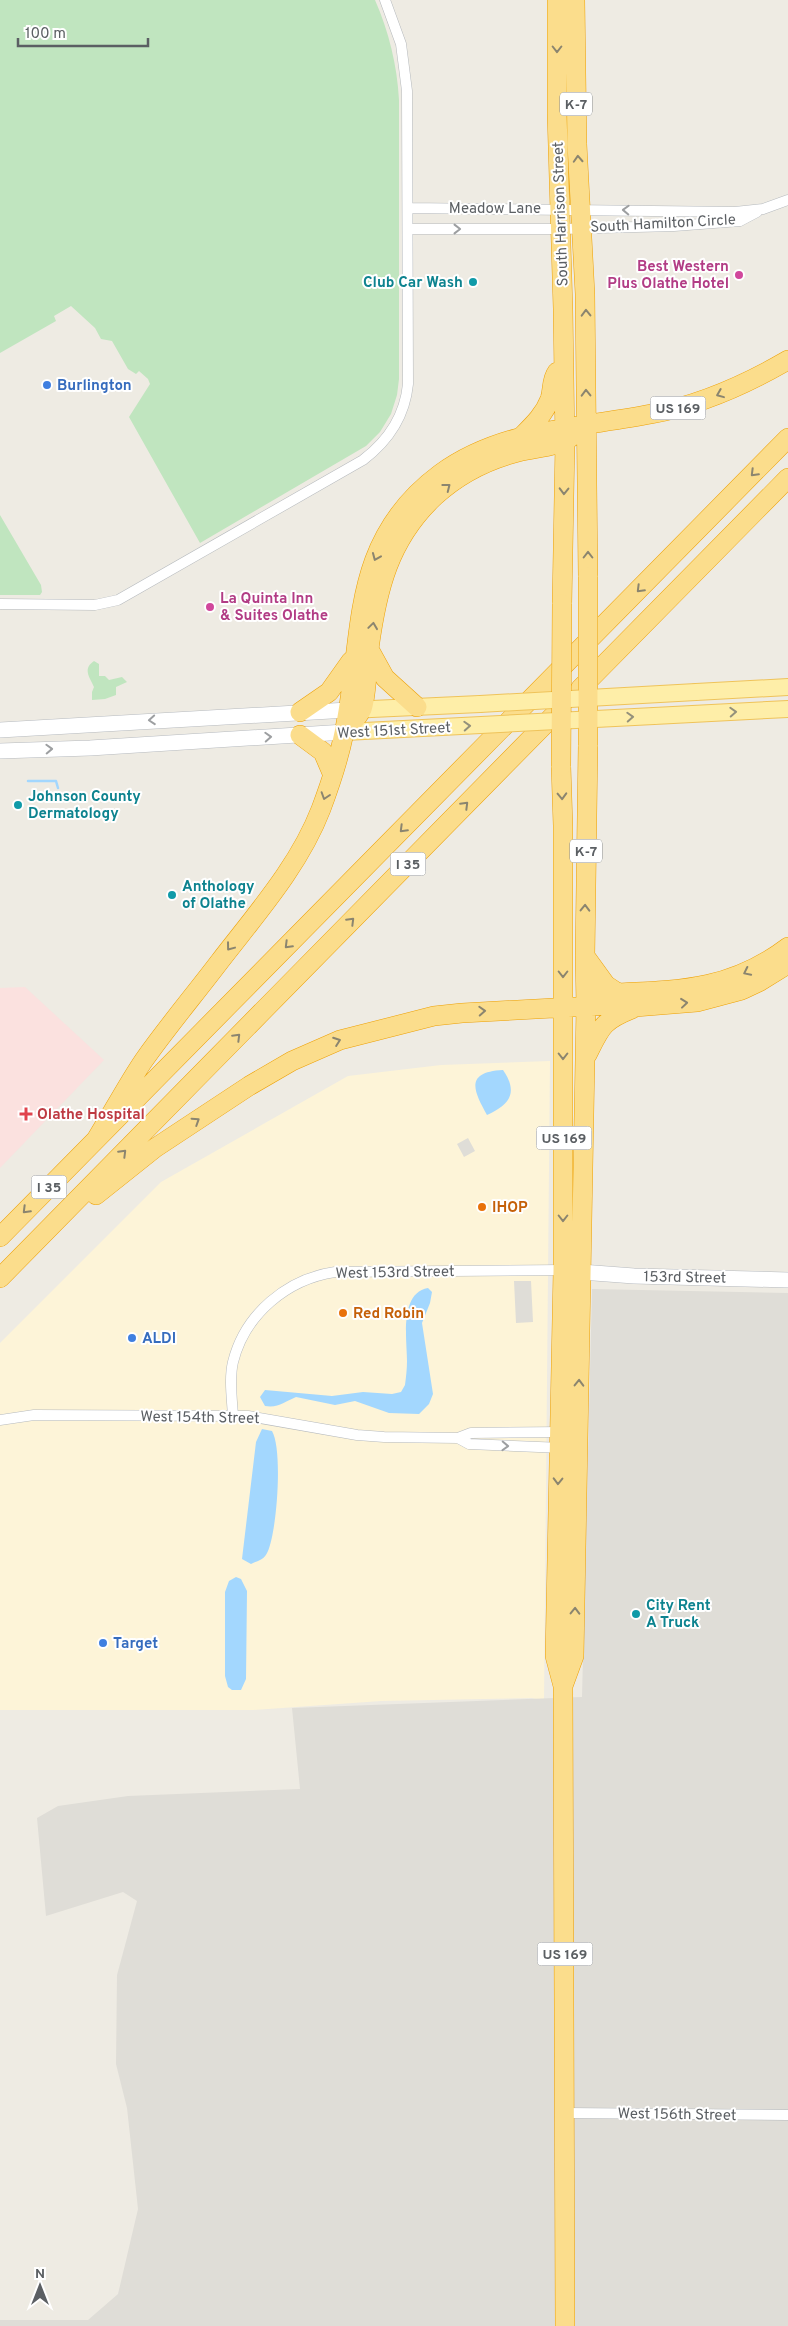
<svg xmlns="http://www.w3.org/2000/svg" width="788" height="2326" font-family="Overpass,sans-serif">
  <style>
    .commercial { fill: #fdf4d8 }
    .industrial { fill: #dfddd7 }
    .medical { fill: #fbe1df }
    .green { fill: #c0e5bf }
    .water { fill: #a3d7fe }
    .lines { fill: none; stroke-linecap: round; stroke-linejoin: round }
    .stream { stroke: #a3d7fe; stroke-width: 2.5 }
    .street-casing { stroke: #b5b9bd; stroke-width: 11 }
    .secondary-casing { stroke: #b6babf; stroke-width: 16 }
    .primary-casing { stroke: #efc35a; stroke-width: 18 }
    .highway-casing { stroke: #eda004; stroke-width: 20 }
    .street { stroke: #fff; stroke-width: 10 }
    .secondary { stroke: #fff; stroke-width: 15 }
    .primary { stroke: #feeea8; stroke-width: 16 }
    .highway { stroke: #fbdd8c; stroke-width: 19 }
    .primary-bridge-casing { stroke: #efc35a; stroke-width: 18; stroke-linecap: butt }
    .highway-bridge-casing { stroke: #eda004; stroke-width: 20; stroke-linecap: butt }
    .primary-bridge { stroke: #feeea8; stroke-width: 16 }
    .highway-bridge { stroke: #fbdd8c; stroke-width: 19 }
    .oneway { stroke: #8b856f }
    .oneway2 { stroke: #9d9fa1 }
    .oneway3 { stroke: #94917b }
    .hotel-dot { fill: #d1479c; stroke: #fff; stroke-width: 2 }
    .culture-dot { fill: #0f9aa8; stroke: #fff; stroke-width: 2 }
    .shop-dot { fill: #3f7fe0; stroke: #fff; stroke-width: 2 }
    .health-dot { fill: #e0444e; stroke: #fff; stroke-width: 2 }
    .food-dot { fill: #e8710a; stroke: #fff; stroke-width: 2 }
    .labels { text-anchor: middle; stroke-width: 4; stroke-linejoin: round; paint-order: stroke }
    .shield { fill: #fff; stroke: #8c8f92; stroke-width: 1 }
    .shield-label { font-size: 14px; font-weight: bold; fill: #5b5f63 }
    .street-label { font-size: 15px; fill: #5b5f63; stroke: #fff }
    .hotel-label { font-size: 15px; font-weight: bold; fill: #b23c85; stroke: #fff; text-anchor: end }
    .culture-label { font-size: 15px; font-weight: bold; fill: #0d838f; stroke: #fff; text-anchor: start }
    .shop-label { font-size: 15px; font-weight: bold; fill: #366cbe; stroke: #fff; text-anchor: start }
    .health-label { font-size: 15px; font-weight: bold; fill: #be3a42; stroke: #fff; text-anchor: start }
    .food-label { font-size: 15px; font-weight: bold; fill: #c56008; stroke: #fff; text-anchor: start }
  </style>
  <rect width="100%" height="100%" fill="#eeebe3"/>
  <!-- commercial -->
  <path class="commercial" d="M550,1061L544,1701L532,1698L381,1701L253,1710H0V1343L161,1182L348,1076L441,1065Z"/>
  <!-- industrial -->
  <path class="industrial" d="M468,1138L475,1151L464,1157L457,1144Z
    M514,1281H531L533,1322L516,1323Z
    M592,1289L788,1293V2326H0V2320H88L118,2294L138,2209L127,2108L116,2064L117,1975L137,1901L123,1892L46,1916L37,1818L58,1806L128,1796L300,1789L292,1708L582,1697Z"/>
  <!-- medical -->
  <path class="medical" d="M25,987L104,1060L0,1168V988Z"/>
  <!-- green -->
  <path class="green" d="M0,0H375C389,32 397,65 399,100V379L397,395L391,414L380,432L366,446L200,543L129,417L150,384L148,379L139,371L136,374L128,369L112,341L101,339L95,328L71,306L54,316L56,321L0,353Z
    M0,515L41,585L42,592L40,595H0Z
    M94,661L99,664V676H105L109,680L122,677L127,682L116,687V695L105,699L92,700V692L94,687C90,678 82,669 94,661Z"/>
  <!-- water -->
  <path class="water" d="M503,1070C519,1093 509,1105 487,1115C473,1090 465,1072 503,1070Z
    M428,1288L432,1292L430,1303L422,1323L433,1394L429,1404L419,1414L389,1413L355,1401L335,1405L296,1397C284,1402 279,1408 265,1406L260,1397L265,1390L332,1396L363,1392L392,1394L401,1392L405,1385C406,1377 407,1369 407,1361C407,1340 399,1293 428,1288Z
    M262,1429L272,1431C283,1450 277,1530 268,1551C264,1561 258,1560 251,1564L242,1559L256,1442Z
    M236,1577L241,1579L247,1591L246,1679L241,1690H232L228,1687L225,1676V1592L229,1581Z"/>
  <g class="lines">
    <!-- stream -->
    <path class="stream" d="M28,781H56L58,788"/>
    <!-- street casing -->
    <g class="street-casing">
      <path id="street" d="M409,208L735,212L763,209L788,200
        M409,229H561L674,226L740,221L757,212
        M0,604L95,605L118,600L363,460C388,441 405,415 408,384L407,91L401,44L385,0
        M233,1416C232,1399 229,1378 233,1362C245,1314 287,1279 335,1272L563,1270
        M0,1420L34,1415L248,1416L357,1435L384,1437L458,1438L471,1433L563,1432
        M458,1438L469,1444L563,1448
        M565,2113L788,2115"/>
    </g>
    <!-- secondary casing -->
    <g class="secondary-casing">
      <path id="secondary" d="M0,730L348,710
        M0,751L90,748L345,732
        M581,1272L634,1276L788,1280"/>
    </g>
    <!-- primary casing -->
    <g class="primary-casing">
      <path id="primary" d="M696,692L788,687
        M350,710L480,704
        M654,716L788,709
        M345,732L384,730"/>
    </g>
    <!-- highway casing -->
    <g class="highway-casing">
      <path id="highway" d="M557,0V114L563,309L565,443L562,604
        M575,0L577,144L585,294L588,577
        M521,437C532,426 544,415 550,399C553,390 551,380 557,372
        M369,649L385,678L417,707
        M580,689L788,478
        M300,712L329,692L351,661
        M346,730C351,724 359,716 362,709C367,695 367,665 369,649C377,589 389,539 435,496C458,475 487,460 518,452C537,447 558,448 574,435
        M300,735L323,752L332,773
        M561,766L563,826V1270L555,1656L563,1686L565,2326
        M585,956L606,985L618,993
        M596,994C670,990 726,994 788,947
        M587,1055C601,1027 602,1021 632,1009
        M97,1138C113,1112 127,1085 144,1060C168,1026 195,994 220,961C257,913 299,866 321,809C330,785 339,758 344,733C365,636 347,543 440,474C501,429 579,428 651,414C700,405 745,385 788,360
        M96,1195L155,1148L249,1086L292,1061L340,1040L434,1016L462,1013L609,1005L635,1007L697,1002L742,990L759,982L788,964
        M0,1237L788,438
        M0,1278L557,712
        M563,1686L574,1656L586,1006L585,956L588,745"/>
    </g>
    <!-- street -->
    <use href="#street" class="street"/>
    <!-- secondary -->
    <use href="#secondary" class="secondary"/>
    <!-- primary -->
    <use href="#primary" class="primary"/>
    <!-- highway -->
    <use href="#highway" class="highway"/>
    <!-- primary-bridge casing -->
    <g class="primary-bridge-casing">
      <path id="primary-bridge" d="M480,704L696,692
        M384,730L654,716"/>
    </g>
    <!-- highway-bridge casing -->
    <g class="highway-bridge-casing">
      <path id="highway-bridge" d="M588,577V745
        M561,766L562,604"/>
    </g>
    <!-- primary-bridge -->
    <use href="#primary-bridge" class="primary-bridge"/>
    <!-- highway-bridge -->
    <use href="#highway-bridge" class="highway-bridge"/>
  </g>
  <!-- one-way arrows -->
  <defs><path id="oneway-chevron" d="M-2-3.5L2.5 0L-2 3.5" fill="none" stroke-width="1.6" stroke-linecap="round" stroke-linejoin="round" transform="scale(1.25)"/></defs>
  <g class="oneway">
    <use href="#oneway-chevron" transform="translate(557 49) rotate(90)"/>
    <use href="#oneway-chevron" transform="translate(578 159) rotate(-93)"/>
    <use href="#oneway-chevron" transform="translate(586 313) rotate(-91)"/>
    <use href="#oneway-chevron" transform="translate(586 393) rotate(-91)"/>
    <use href="#oneway-chevron" transform="translate(720 394) rotate(158)"/>
    <use href="#oneway-chevron" transform="translate(754 473) rotate(135)"/>
    <use href="#oneway-chevron" transform="translate(447 487) rotate(-38)"/>
    <use href="#oneway-chevron" transform="translate(564 491) rotate(91)"/>
    <use href="#oneway-chevron" transform="translate(588 555) rotate(-90)"/>
    <use href="#oneway-chevron" transform="translate(376 557) rotate(113)"/>
    <use href="#oneway-chevron" transform="translate(640 589) rotate(135)"/>
    <use href="#oneway-chevron" transform="translate(373 626) rotate(-82)"/>
    <use href="#oneway-chevron" transform="translate(325 796) rotate(108)"/>
    <use href="#oneway-chevron" transform="translate(562 796) rotate(88)"/>
    <use href="#oneway-chevron" transform="translate(465 805) rotate(-45)"/>
    <use href="#oneway-chevron" transform="translate(403 829) rotate(135)"/>
    <use href="#oneway-chevron" transform="translate(585 908) rotate(-89)"/>
    <use href="#oneway-chevron" transform="translate(351 921) rotate(-45)"/>
    <use href="#oneway-chevron" transform="translate(288 945) rotate(135)"/>
    <use href="#oneway-chevron" transform="translate(230 947) rotate(127)"/>
    <use href="#oneway-chevron" transform="translate(747 972) rotate(154)"/>
    <use href="#oneway-chevron" transform="translate(563 974) rotate(90)"/>
    <use href="#oneway-chevron" transform="translate(684 1003) rotate(-6)"/>
    <use href="#oneway-chevron" transform="translate(482 1011) rotate(-3)"/>
    <use href="#oneway-chevron" transform="translate(237 1037) rotate(-45)"/>
    <use href="#oneway-chevron" transform="translate(337 1041) rotate(-20)"/>
    <use href="#oneway-chevron" transform="translate(563 1056) rotate(90)"/>
    <use href="#oneway-chevron" transform="translate(196 1121) rotate(-33)"/>
    <use href="#oneway-chevron" transform="translate(123 1153) rotate(-45)"/>
    <use href="#oneway-chevron" transform="translate(26 1210) rotate(135)"/>
    <use href="#oneway-chevron" transform="translate(563 1218) rotate(90)"/>
    <use href="#oneway-chevron" transform="translate(579 1383) rotate(-89)"/>
    <use href="#oneway-chevron" transform="translate(558 1481) rotate(91)"/>
    <use href="#oneway-chevron" transform="translate(575 1611) rotate(-89)"/>
  </g>
  <g class="oneway2">
    <use href="#oneway-chevron" transform="translate(626 210) rotate(-178)"/>
    <use href="#oneway-chevron" transform="translate(457 229)"/>
    <use href="#oneway-chevron" transform="translate(152 720) rotate(176)"/>
    <use href="#oneway-chevron" transform="translate(268 737) rotate(-3)"/>
    <use href="#oneway-chevron" transform="translate(49 749) rotate(-2)"/>
    <use href="#oneway-chevron" transform="translate(505 1446) rotate(2)"/>
  </g>
  <g class="oneway3">
    <use href="#oneway-chevron" transform="translate(733 712) rotate(-3)"/>
    <use href="#oneway-chevron" transform="translate(630 717) rotate(-3)"/>
    <use href="#oneway-chevron" transform="translate(467 726) rotate(-3)"/>
  </g>
  <!-- markers -->
  <g class="hotel-dot">
    <circle cx="739" cy="275" r="5"/>
    <circle cx="210" cy="607" r="5"/>
  </g>
  <g class="culture-dot">
    <circle cx="473" cy="282" r="5"/>
    <circle cx="18" cy="805" r="5"/>
    <circle cx="172" cy="895" r="5"/>
    <circle cx="636" cy="1614" r="5"/>
  </g>
  <g class="shop-dot">
    <circle cx="47" cy="385" r="5"/>
    <circle cx="132" cy="1338" r="5"/>
    <circle cx="103" cy="1643" r="5"/>
  </g>
  <path class="health-dot" d="M23.5 1106.5h5v5h5v5h-5v5h-5v-5h-5v-5h5z"/>
  <g class="food-dot">
    <circle cx="482" cy="1207" r="5"/>
    <circle cx="343" cy="1313" r="5"/>
  </g>
  <g class="labels">
    <!-- shield labels -->
    <g class="shield">
      <rect x="560" y="92.5" width="32" height="23" rx="4"/>
      <rect x="650.5" y="396.5" width="55" height="23" rx="4"/>
      <rect x="570" y="839.5" width="32" height="23" rx="4"/>
      <rect x="390.5" y="852.5" width="35" height="23" rx="4"/>
      <rect x="536.5" y="1126.5" width="55" height="23" rx="4"/>
      <rect x="31.5" y="1175.5" width="35" height="23" rx="4"/>
      <rect x="537.5" y="1942.5" width="55" height="23" rx="4"/>
    </g>
    <g class="shield-label">
      <text x="576" y="109">K-7</text>
      <text x="678" y="413">US 169</text>
      <text x="586" y="856">K-7</text>
      <text x="408" y="869">I 35</text>
      <text x="564" y="1143">US 169</text>
      <text x="49" y="1192">I 35</text>
      <text x="565" y="1959">US 169</text>
    </g>
    <!-- street labels -->
    <g class="street-label">
      <text x="495" y="213">Meadow Lane</text>
      <text transform="translate(560 214) rotate(-92)" y="5">South Harrison Street</text>
      <text transform="translate(663 223) rotate(-3)" y="5">South Hamilton Circle</text>
      <text transform="translate(394 730) rotate(-3)" y="5">West 151st Street</text>
      <text transform="translate(395 1272) rotate(-1)" y="5">West 153rd Street</text>
      <text transform="translate(685 1277) rotate(1)" y="5">153rd Street</text>
      <text transform="translate(200 1417) rotate(1)" y="5">West 154th Street</text>
      <text transform="translate(677 2114) rotate(1)" y="5">West 156th Street</text>
    </g>
    <!-- hotel labels -->
    <g class="hotel-label">
      <text x="729" y="271">Best Western<tspan x="729" dy="17">Plus Olathe Hotel</tspan></text>
      <text x="220" y="603" text-anchor="start">La Quinta Inn<tspan x="220" dy="17">&amp; Suites Olathe</tspan></text>
    </g>
    <!-- culture labels -->
    <g class="culture-label">
      <text x="463" y="287" text-anchor="end">Club Car Wash</text>
      <text x="28" y="801">Johnson County<tspan x="28" dy="17">Dermatology</tspan></text>
      <text x="182" y="891">Anthology<tspan x="182" dy="17">of Olathe</tspan></text>
      <text x="646" y="1610">City Rent<tspan x="646" dy="17">A Truck</tspan></text>
    </g>
    <!-- shop labels -->
    <g class="shop-label">
      <text x="57" y="390">Burlington</text>
      <text x="142" y="1343">ALDI</text>
      <text x="113" y="1648">Target</text>
    </g>
    <!-- health labels -->
    <g class="health-label">
      <text x="37" y="1119">Olathe Hospital</text>
    </g>
    <!-- food labels -->
    <g class="food-label">
      <text x="492" y="1212">IHOP</text>
      <text x="353" y="1318">Red Robin</text>
    </g>
  </g>
  <!-- north arrow -->
  <g transform="translate(40 2286)" stroke="#ffffff" stroke-width="4" paint-order="stroke">
  <path d="M0-4L9 19L0 12L-9 19Z" fill="#5b5f63"/>
  <text y="-8" font-size="14" font-weight="bold" text-anchor="middle" fill="#5b5f63">N</text>
  </g>
  <!-- scale -->
  <path d="M18 38v8h130v-8" fill="none" stroke="#5b5f63" stroke-width="2.5"/>
  <text x="25" y="38" font-size="15" fill="#5b5f63" stroke="#ffffff" stroke-width="4" paint-order="stroke">100 m</text>
</svg>
